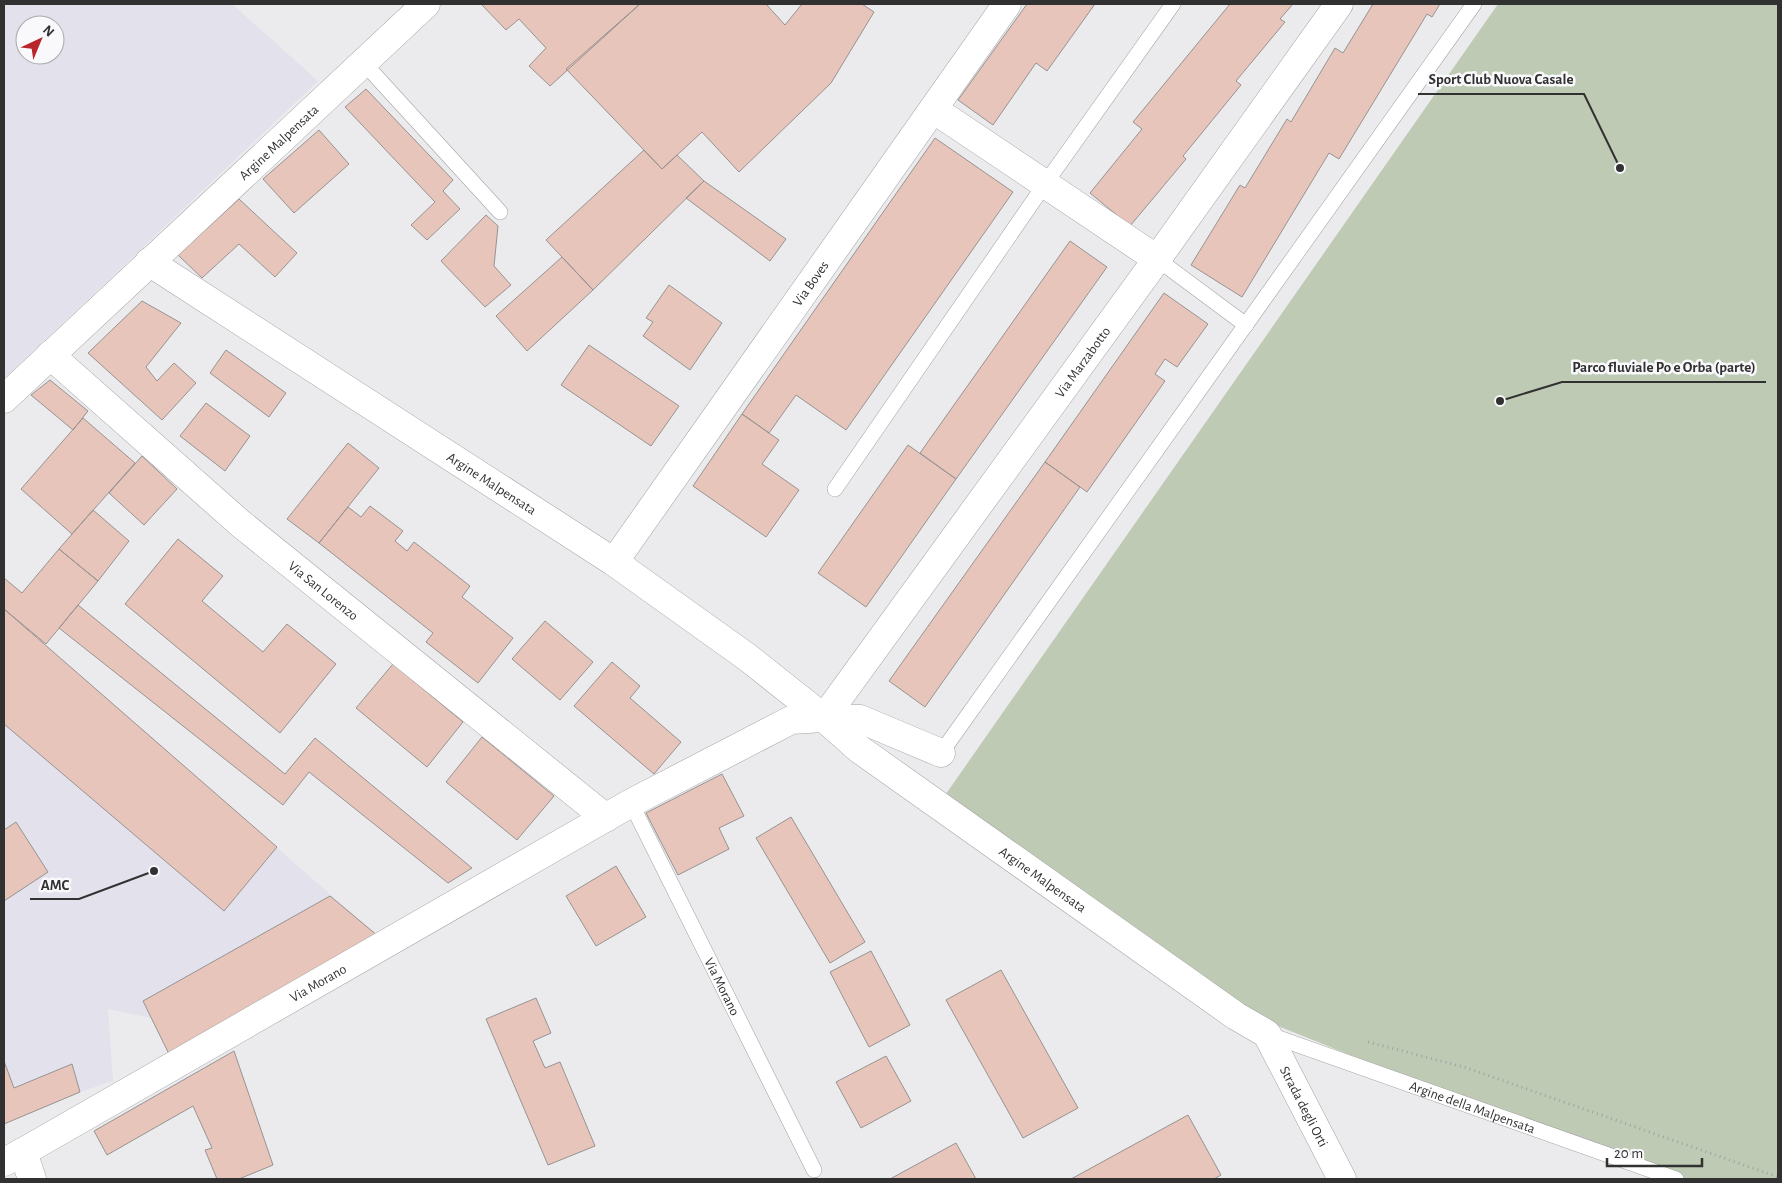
<svg xmlns="http://www.w3.org/2000/svg" width="1782" height="1183" font-family="'Alegreya Sans',sans-serif">
  <style>
    .built { fill: #e2e1ec; fill-rule: evenodd }
    .green { fill: #bfcab4 }
    .building { fill: #e8c5ba; stroke: #969392 }
    .lines { fill: none; stroke-linecap: round; stroke-linejoin: round }
    .service-casing { stroke: #a2a2a5; stroke-width: 16 }
    .minor-casing { stroke: #a2a2a5; stroke-width: 29 }
    .tertiary-casing { stroke: #a2a2a5; stroke-width: 29 }
    .path { stroke: #a2a2a4; stroke-width: 3; stroke-dasharray: 1 4; stroke-linecap: butt }
    .service { stroke: #fff; stroke-width: 15 }
    .minor { stroke: #fff; stroke-width: 28 }
    .tertiary { stroke: #fff; stroke-width: 28 }
    .labels { text-anchor: middle; stroke-width: 5; stroke-linejoin: round; paint-order: stroke }
    .street-label { font-size: 14px; fill: #313132; stroke: #f9f9fc }
    .leader { fill: none; stroke: #313132; stroke-width: 2 }
    .callout-dot { fill: #313132; stroke: #f9f9fc; stroke-width: 2 }
    .callout-label { font-size: 15px; text-anchor: middle; font-weight: bold; fill: #313132; stroke: #f9f9fc; stroke-width: 5; stroke-linejoin: round; paint-order: stroke }
  </style>
  <rect width="100%" height="100%" fill="#ebebee"/>
  <!-- built -->
  <path class="built" d="M4,4H232L318,81L4,379ZM25,25H55V55H25Z
    M4,609L378,936L169,1054L151,1018L108,1009L113,1081L80,1092L4,1124Z"/>
  <!-- green -->
  <path class="green" d="M1498,4H1778V1179H1658L1261,1019L941,801Z"/>
  <!-- building -->
  <path class="building" d="M481,4H640L550,86L529,66L546,48L519,19L506,30Z
    M640,4H766L785,25L802,4H862L874,12L831,83L739,172L702,132L662,169L566,69Z
    M1027,4H1095L1047,71L1036,63L993,125L958,100Z
    M1230,4H1293L1280,19L1285,22L1236,81L1241,85L1183,156L1186,159L1130,226L1090,193L1142,129L1133,122Z
    M1373,4H1440L1432,17L1427,14L1339,159L1329,153L1242,297L1191,265L1240,185L1245,188L1287,119L1291,122L1335,48L1343,53Z
    M366,89L453,180L443,191L460,209L427,240L411,225L435,202L345,107Z
    M319,130L349,164L294,213L263,179Z
    M935,138L1013,192L846,430L796,395L769,433L742,414Z
    M644,150L662,169L677,155L704,181L593,290L546,240Z
    M704,181L786,239L770,261L686,198Z
    M239,199L297,253L275,277L239,244L202,278L178,255Z
    M486,215L498,226L494,266L511,285L485,307L441,261Z
    M1070,241L1107,267L956,479L920,453Z
    M562,257L593,290L527,351L496,316Z
    M669,285L722,323L690,370L643,336L653,322L646,318Z
    M1164,293L1208,324L1177,367L1165,359L1155,374L1165,381L1087,492L1045,462Z
    M142,301L181,323L146,367L157,381L174,363L196,383L162,420L88,353Z
    M589,345L679,406L651,446L561,385Z
    M226,350L286,393L269,417L210,373Z
    M50,380L88,411L73,430L31,395Z
    M206,403L250,436L225,471L180,436Z
    M742,414L779,440L762,464L799,490L766,537L693,486Z
    M83,418L135,463L72,534L21,489Z
    M348,443L379,468L319,543L287,519Z
    M908,445L956,479L866,607L818,573Z
    M142,456L177,489L144,525L109,493Z
    M1045,462L1080,487L925,707L889,681Z
    M370,506L403,531L395,541L407,551L414,542L470,586L462,597L513,638L478,683L426,642L433,633L319,543L348,507L361,517Z
    M93,510L129,541L98,581L59,549Z
    M178,539L223,576L202,601L263,652L287,624L336,664L280,733L125,604Z
    M59,549L98,581L46,644L4,609V578L22,593Z
    M78,605L285,774L315,738L472,868L448,883L309,772L283,805L59,628Z
    M4,609L277,847L224,911L4,724Z
    M545,621L593,662L560,700L512,659Z
    M612,662L640,686L630,698L681,742L654,774L574,706Z
    M393,664L463,722L427,767L356,708Z
    M482,737L554,796L517,840L446,782Z
    M722,774L744,816L719,828L729,849L678,875L646,813Z
    M791,817L865,942L830,963L756,838Z
    M16,822L48,872L4,901V830Z
    M616,866L646,917L596,946L566,896Z
    M330,896L378,936L169,1054L143,1001Z
    M871,951L910,1025L869,1047L830,972Z
    M1001,970L1078,1108L1023,1138L946,1000Z
    M536,998L551,1033L533,1041L545,1068L560,1062L595,1146L548,1165L486,1019Z
    M234,1051L273,1165L239,1179H217L205,1150L212,1148L193,1106L107,1155L94,1131Z
    M886,1056L911,1101L861,1128L836,1082Z
    M4,1061L14,1088L72,1064L80,1092L4,1124Z
    M1188,1115L1221,1175L1214,1179H1071Z
    M956,1143L976,1179H890Z"/>
  <g class="lines">
    <!-- service casing -->
    <g class="service-casing">
      <g id="service">
        <path d="M363,62L500,212"/>
        <path d="M1157,259L1246,325"/>
        <path d="M835,489L1045,184L1173,4"/>
        <path d="M941,753L1474,4"/>
        <path id="s1" d="M631,803L814,1170"/>
        <path id="s2" d="M1267,1034L1676,1179"/>
      </g>
    </g>
    <!-- minor casing -->
    <g class="minor-casing">
      <g id="minor">
        <path d="M933,109L1157,259"/>
        <path id="s3" d="M149,262L614,562L747,657L824,718L860,719L941,753"/>
        <path id="s4" d="M50,355L241,524L606,818"/>
        <path id="s5" d="M4,399L426,4"/>
        <path id="s6" d="M614,562L1007,4"/>
        <path id="s7" d="M824,718L1157,259L1339,4"/>
        <path id="s8" d="M824,718L859,749L1236,1016L1267,1034L1342,1179"/>
        <path id="s9" d="M23,1152L631,803L791,720L824,718"/>
      </g>
    </g>
    <!-- tertiary casing -->
    <g class="tertiary-casing">
      <path id="tertiary" d="M4,1162L23,1152L32,1179"/>
    </g>
    <!-- path -->
    <path class="path" d="M1368,1042L1464,1067L1778,1177"/>
    <!-- service -->
    <use href="#service" class="service"/>
    <!-- minor -->
    <use href="#minor" class="minor"/>
    <!-- tertiary -->
    <use href="#tertiary" class="tertiary"/>
  </g>
  <g class="labels">
    <!-- street labels -->
    <g class="street-label">
      <text dy="5" stroke="none"><textPath href="#s5" startOffset="376">Argine Malpensata</textPath></text>
      <text dy="5" stroke="none"><textPath href="#s6" startOffset="341">Via Boves</textPath></text>
      <text dy="5" stroke="none"><textPath href="#s7" startOffset="440">Via Marzabotto</textPath></text>
      <text dy="5" stroke="none"><textPath href="#s3" startOffset="408">Argine Malpensata</textPath></text>
      <text dy="5" stroke="none"><textPath href="#s4" startOffset="361">Via San Lorenzo</textPath></text>
      <text dy="5" stroke="none"><textPath href="#s8" startOffset="272">Argine Malpensata</textPath></text>
      <text dy="5" stroke="none"><textPath href="#s9" startOffset="340">Via Morano</textPath></text>
      <text dy="5" stroke="none"><textPath href="#s1" startOffset="205">Via Morano</textPath></text>
      <text dy="5" stroke="none"><textPath href="#s8" startOffset="626">Strada degli Orti</textPath></text>
      <text dy="5" stroke="none"><textPath href="#s2" startOffset="218">Argine della Malpensata</textPath></text>
    </g>
  </g>
  <!-- callouts -->
  <path class="leader" d="M1620 168L1584 94H1418M1500 401L1562 382H1766M154 871L79 899H30"/>
  <g class="callout-dot">
    <circle cx="1620" cy="168" r="5"/>
    <circle cx="1500" cy="401" r="5"/>
    <circle cx="154" cy="871" r="5"/>
  </g>
  <g class="callout-label">
    <text x="1501" y="84">Sport Club Nuova Casale</text>
    <text x="1664" y="372">Parco fluviale Po e Orba (parte)</text>
    <text x="55" y="890">AMC</text>
  </g>
  <!-- border -->
  <rect width="1782" height="1183" fill="none" stroke="#313132" stroke-width="10"/>
  <!-- north arrow -->
  <g transform="translate(40 40) rotate(44)"><circle r="24" fill="#f9f9fc" stroke="#a9a9ab"/>
  <path d="M0-4L9 19L0 12L-9 19Z" fill="#b7272c"/>
  <text y="-8" font-size="14" font-weight="bold" text-anchor="middle" fill="#313132">N</text>
  </g>
  <!-- scale -->
  <path d="M1607 1158v8h95v-8" fill="none" stroke="#313132" stroke-width="2.5"/>
  <text x="1614" y="1158" font-size="15" fill="#313132" stroke="#f9f9fc" stroke-width="4" paint-order="stroke">20 m</text>
</svg>
